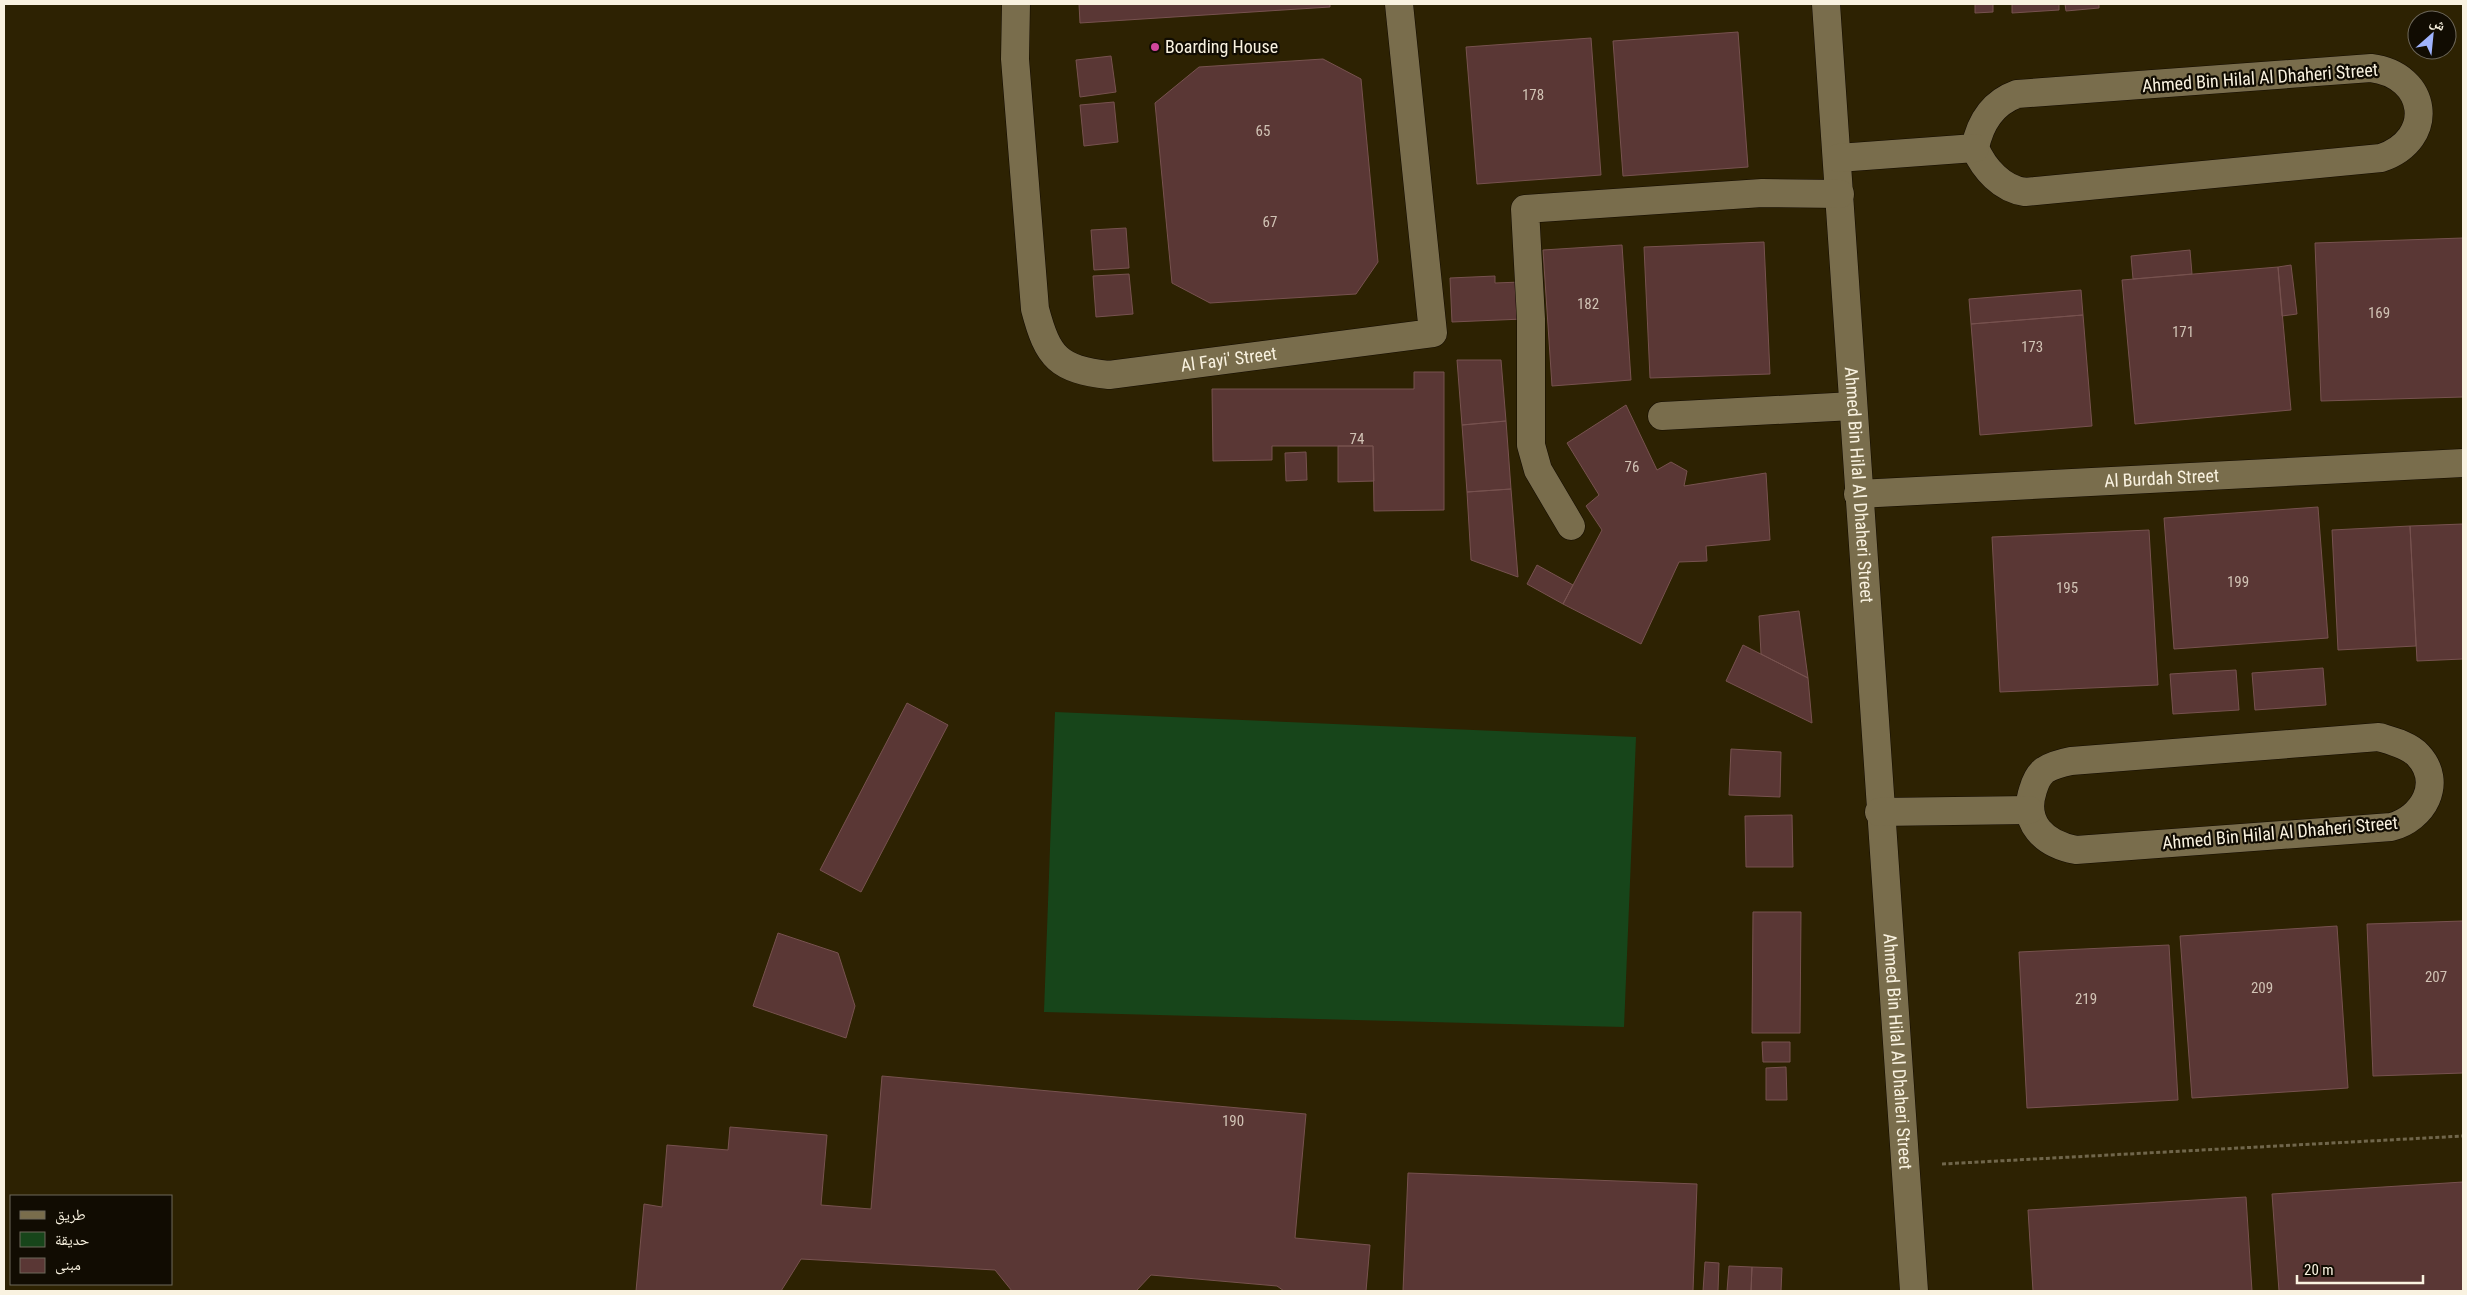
<svg xmlns="http://www.w3.org/2000/svg" width="2467" height="1295" font-family="'Roboto Condensed','Noto Naskh Arabic',sans-serif">
  <style>
    .green { fill: #17451a }
    .building { fill: #5a3735; stroke: #77524f }
    .lines { fill: none; stroke-linecap: round; stroke-linejoin: round }
    .minor-casing { stroke: #130b00; stroke-width: 29 }
    .path { stroke: #70664b; stroke-width: 3; stroke-dasharray: 4 2.5; stroke-linecap: butt }
    .minor { stroke: #796d4c; stroke-width: 28 }
    .hotel-dot { fill: #d1479c; stroke: #110c02; stroke-width: 2 }
    .labels { text-anchor: middle; stroke-width: 4.5; stroke-linejoin: round; paint-order: stroke }
    .number-label { font-size: 15px; fill: #d1c3b5 }
    .poi-label { font-size: 18px; fill: #f9f2e0; stroke: #110c02; text-anchor: start }
    .street-label { font-size: 18px; fill: #f9f2e0; stroke: #110c02 }
  </style>
  <rect width="100%" height="100%" fill="#2d2202"/>
  <!-- green -->
  <path class="green" d="M1055,712L1636,737L1624,1027L1044,1012Z"/>
  <!-- building -->
  <path class="building" d="M1079,4H1330V7L1080,23Z
    M1975,4H1993V12L1975,13Z
    M2012,4H2059V10L2012,13Z
    M2065,4H2099V8L2066,11Z
    M1738,32L1748,167L1623,176L1613,41Z
    M1591,38L1601,175L1477,184L1466,47Z
    M1111,56L1116,92L1080,97L1076,60Z
    M1323,59L1361,79L1378,262L1356,294L1210,303L1172,283L1155,103L1199,67Z
    M1114,102L1118,142L1084,146L1080,105Z
    M1126,228L1129,268L1094,270L1091,230Z
    M2463,238V397L2321,401L2315,243Z
    M1764,242L1770,374L1650,378L1644,247Z
    M1622,245L1631,380L1552,386L1543,250Z
    M2190,250L2192,274L2133,279L2131,256Z
    M2291,265L2297,314L2282,316L2278,267Z
    M2278,267L2291,410L2135,424L2122,280Z
    M1129,274L1133,314L1096,317L1093,276Z
    M1495,276V283L1521,282L1523,319L1452,322L1450,278Z
    M2081,290L2083,315L1971,324L1969,299Z
    M2083,315L2092,426L1980,435L1971,324Z
    M1457,360H1501L1506,421L1462,425Z
    M1414,372H1444V510L1374,511L1373,446H1272V460L1213,461L1212,389H1414Z
    M1626,405L1657,470L1671,462L1687,471L1684,486L1766,473L1770,540L1706,546L1707,561L1679,562L1641,644L1563,604L1602,530L1586,506L1599,495L1567,443Z
    M1506,421L1511,489L1467,492L1462,425Z
    M1338,446H1373L1374,481L1338,482Z
    M1306,452L1307,480L1286,481L1285,453Z
    M1511,489L1518,577L1471,560L1467,492Z
    M2318,507L2328,638L2174,649L2164,518Z
    M2463,524V659L2417,661L2410,526Z
    M2410,526L2416,646L2338,650L2332,530Z
    M2149,530L2158,685L2000,692L1992,537Z
    M1537,565L1573,585L1563,604L1527,584Z
    M1799,611L1808,678L1761,654L1759,616Z
    M1743,645L1808,678L1812,723L1726,681Z
    M2323,668L2326,705L2255,710L2252,673Z
    M2236,670L2239,710L2173,714L2170,674Z
    M907,703L948,725L861,892L820,870Z
    M1731,749L1781,752L1780,797L1729,795Z
    M1792,815L1793,867H1746L1745,816Z
    M1753,912H1801L1800,1033H1752Z
    M2463,921V1073L2373,1076L2367,924Z
    M2337,926L2348,1088L2192,1098L2180,936Z
    M778,933L838,953L855,1006L846,1038L753,1006Z
    M2169,945L2178,1100L2027,1108L2019,952Z
    M1762,1042H1790V1062H1763Z
    M1786,1067L1787,1100H1766V1068Z
    M882,1076L1306,1114L1295,1238L1370,1245L1366,1291H1284L1277,1286L1151,1275L1136,1291H1012L995,1270L801,1259L781,1291H636L644,1204L662,1207L667,1145L728,1150L730,1127L827,1135L821,1205L871,1209Z
    M1408,1173L1697,1184L1693,1291H1403Z
    M2463,1182V1291H2279L2272,1194Z
    M2246,1197L2252,1291H2033L2028,1210Z
    M1705,1262L1719,1263L1718,1291H1703Z
    M1729,1266L1752,1267L1751,1291H1727Z
    M1752,1267L1782,1268L1781,1291H1751Z"/>
  <g class="lines">
    <!-- minor casing -->
    <g class="minor-casing">
      <g id="minor">
        <path id="s1" d="M1016,4L1015,59L1035,309C1048,358 1058,369 1109,375L1433,333L1399,4"/>
        <path id="s2" d="M1826,4L1914,1291"/>
        <path d="M2371,68C2428,75 2437,139 2381,158L2025,192C2002,189 1984,169 1975,148C1980,123 1992,103 2017,94Z"/>
        <path d="M1838,158L1975,148"/>
        <path d="M1662,416L1853,406"/>
        <path id="s3" d="M1858,494L2463,463"/>
        <path d="M1571,526L1538,470L1531,445V319L1525,209L1762,193L1840,194"/>
        <path d="M2379,737C2392,741 2409,745 2418,755C2444,783 2423,819 2391,827L2076,850C2044,844 2022,823 2033,790C2035,783 2039,774 2045,770C2053,765 2061,763 2071,761Z"/>
        <path d="M1879,812L2029,810"/>
      </g>
    </g>
    <!-- path -->
    <path class="path" d="M1942,1164L2463,1136"/>
    <!-- minor -->
    <use href="#minor" class="minor"/>
  </g>
  <!-- markers -->
  <circle class="hotel-dot" cx="1155" cy="47" r="5"/>
  <g class="labels">
    <!-- number labels -->
    <g class="number-label">
      <text x="1533" y="100">178</text>
      <text x="1263" y="136">65</text>
      <text x="1270" y="227">67</text>
      <text x="1588" y="309">182</text>
      <text x="2379" y="318">169</text>
      <text x="2183" y="337">171</text>
      <text x="2032" y="352">173</text>
      <text x="1357" y="444">74</text>
      <text x="1632" y="472">76</text>
      <text x="2238" y="587">199</text>
      <text x="2067" y="593">195</text>
      <text x="2436" y="982">207</text>
      <text x="2262" y="993">209</text>
      <text x="2086" y="1004">219</text>
      <text x="1233" y="1126">190</text>
    </g>
    <!-- poi labels -->
    <g class="poi-label">
      <text x="1165" y="53">Boarding House</text>
    </g>
    <!-- street labels -->
    <g class="street-label">
      <text transform="translate(2260 78) rotate(-4)" y="6">Ahmed Bin Hilal Al Dhaheri Street</text>
      <text dy="6" stroke="none"><textPath href="#s1" startOffset="536">Al Fayi' Street</textPath></text>
      <text dy="6" stroke="none"><textPath href="#s3" startOffset="304">Al Burdah Street</textPath></text>
      <text dy="6" stroke="none"><textPath href="#s2" startOffset="482">Ahmed Bin Hilal Al Dhaheri Street</textPath></text>
      <text transform="translate(2280 833) rotate(-5)" y="6">Ahmed Bin Hilal Al Dhaheri Street</text>
      <text dy="6" stroke="none"><textPath href="#s2" startOffset="1050">Ahmed Bin Hilal Al Dhaheri Street</textPath></text>
    </g>
  </g>
  <!-- border -->
  <rect width="2467" height="1295" fill="none" stroke="#f9f2e0" stroke-width="10"/>
  <!-- legend -->
  <rect x="10" y="1195" width="162" height="90" fill="#110c02" stroke="#6e685b"/>
  <rect x="20" y="1211" width="25" height="8" fill="#796d4c" stroke="#6e685b"/>
  <text x="55" y="1220" font-size="15" fill="#f9f2e0">طريق</text>
  <rect x="20" y="1232" width="25" height="15" fill="#17451a" stroke="#6e685b"/>
  <text x="55" y="1245" font-size="15" fill="#f9f2e0">حديقة</text>
  <rect x="20" y="1258" width="25" height="15" fill="#5a3735" stroke="#6e685b"/>
  <text x="55" y="1270" font-size="15" fill="#f9f2e0">مبنى</text>
  <!-- north arrow -->
  <g transform="translate(2432 35) rotate(27)"><circle r="24" fill="#110c02" stroke="#6e685b"/>
  <path d="M0-4L9 19L0 12L-9 19Z" fill="#9fb3fd"/>
  <text y="-8" font-size="14" font-weight="bold" text-anchor="middle" fill="#f9f2e0">ش</text>
  </g>
  <!-- scale -->
  <path d="M2297 1275v8h126v-8" fill="none" stroke="#f9f2e0" stroke-width="2.5"/>
  <text x="2304" y="1275" font-size="15" fill="#f9f2e0" stroke="#110c02" stroke-width="4" paint-order="stroke">20 m</text>
</svg>
